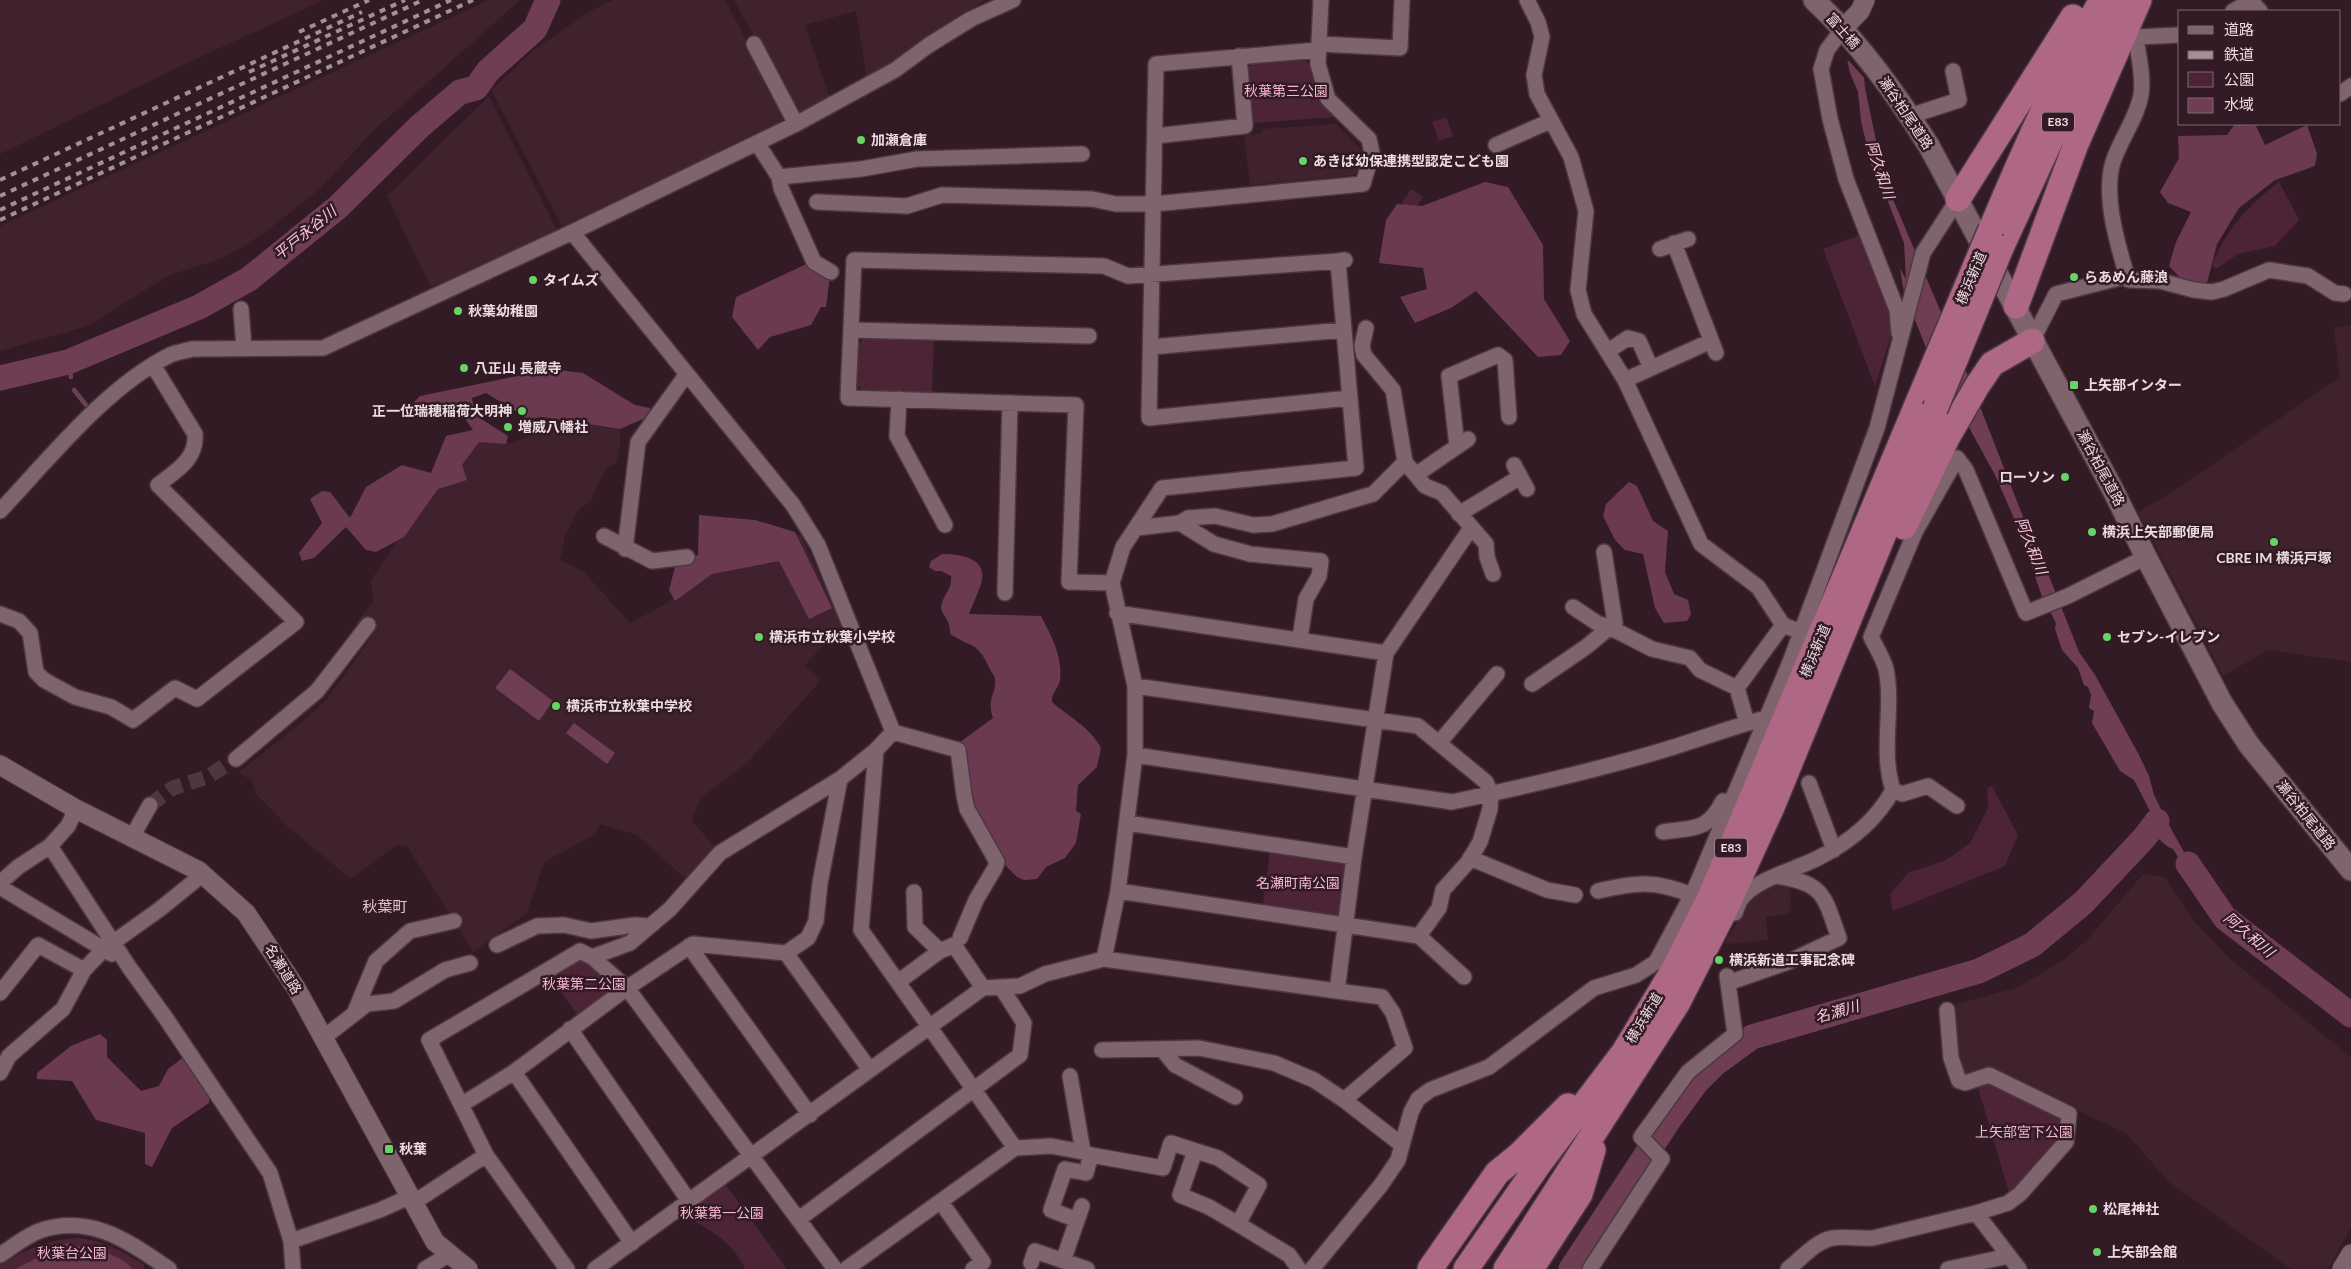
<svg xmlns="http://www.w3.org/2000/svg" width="2351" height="1269" font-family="Lato,'Noto Sans JP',sans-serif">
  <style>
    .built { fill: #3f222e }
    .green { fill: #4c2436 }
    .forest { fill: #6c3a50 }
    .water { fill: #6f3e53 }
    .pier { fill: #321b24 }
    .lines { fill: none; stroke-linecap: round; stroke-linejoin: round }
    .stream { stroke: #6f3e53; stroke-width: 4.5 }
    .river { stroke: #6f3e53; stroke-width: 25 }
    .minor-tunnel { stroke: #4e3840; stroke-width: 15; stroke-dasharray: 15 8; stroke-linecap: butt }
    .minor-casing { stroke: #4b3841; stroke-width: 18 }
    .tertiary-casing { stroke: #4b3841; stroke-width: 21 }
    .secondary-casing { stroke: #4b3841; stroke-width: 24 }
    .trunk-casing { stroke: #4b3841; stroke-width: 28 }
    .minor { stroke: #7f636d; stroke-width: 15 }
    .tertiary { stroke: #7f636d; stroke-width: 19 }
    .secondary { stroke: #7f636d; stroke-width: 21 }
    .trunk { stroke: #ae6886; stroke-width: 25 }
    .rail { stroke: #a39097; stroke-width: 4; stroke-dasharray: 6 6; stroke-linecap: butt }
    .trunk-bridge-casing { stroke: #4b3841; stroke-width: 28; stroke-linecap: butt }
    .trunk-bridge { stroke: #ae6886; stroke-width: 25 }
    .poi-dot { fill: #67d466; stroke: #321b24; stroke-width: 2 }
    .labels { text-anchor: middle; stroke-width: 5; stroke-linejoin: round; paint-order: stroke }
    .shield { fill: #321b24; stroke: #b4a1a8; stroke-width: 1 }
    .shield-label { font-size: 12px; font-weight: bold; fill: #ecdbe1 }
    .street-label { font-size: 14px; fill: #ecdbe1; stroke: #321b24 }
    .park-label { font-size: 14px; fill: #f9b6d1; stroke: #321b24 }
    .poi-label { font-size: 14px; font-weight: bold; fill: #ecdbe1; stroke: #321b24; text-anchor: start }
    .water-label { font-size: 15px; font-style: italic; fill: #f8c5d9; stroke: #321b24 }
    .neighbourhood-label { font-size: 15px; fill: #e2c2ce; stroke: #321b24 }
  </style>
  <rect width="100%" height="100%" fill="#321b24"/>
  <!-- built -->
  <path class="built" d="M0,0H324L183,65L0,154Z
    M489,0H520L372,132L321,188L264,233L224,258L169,275L88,326L0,351V226Z
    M613,0H725L788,120L562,226L491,90L534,50L590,11Z
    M734,0H985L867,79L856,11L805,25L830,99L795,113Z
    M489,96L558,232L431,287L387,196Z
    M1336,124L1362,150L1357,172L1354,175L1250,185L1244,135L1262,133L1261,129Z
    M2351,325V662L2268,650L2223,676L2138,512L2174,491L2340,377L2334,328Z
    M543,417L620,429V446L616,464L606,468L591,500L578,511L565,536L560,560L583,571L630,623L668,603L703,562L774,538L801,535L842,626L805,665L821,680L748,762L700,798L692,821L716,848L689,882L637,835L600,824L596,834L544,862L527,913L473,952L407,846L398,844L351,879L288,827L256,794L252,780L238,773L302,722L327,699L373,635L356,623L373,602L371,580L459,449L477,436L511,443L532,435Z
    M2143,874L2164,877L2195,922L2230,959L2351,1057V1228L2328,1269H2291L2169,1182L2126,1133L1995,1073L1990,1067L1964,1075L1957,1055L1956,1004L2016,988L2064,960L2088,939Z
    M1779,883L1788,887L1791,896L1789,914L1766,917L1768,940L1726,944L1727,939L1749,901L1766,886Z"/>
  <!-- green -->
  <path class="green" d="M1304,59L1310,65L1320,103L1335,117L1253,123L1248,68L1254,63Z
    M1446,117L1453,136L1439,141L1432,122Z
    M2279,182L2299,220L2275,246L2238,254L2216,269L2212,264C2227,229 2249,204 2279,182Z
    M1411,189L1423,197L1414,211L1402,203Z
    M1863,234L1892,314L1891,336L1875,386L1823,249Z
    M865,338H934L932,393L863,391L857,384V346Z
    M1992,786L2018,835L2005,866L1893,911L1890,894L1908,873L1946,860L1970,843L1988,808L1987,788Z
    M1270,851L1343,862L1346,866L1339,916L1263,905Z
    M580,956L622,985L578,1016L550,976Z
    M1989,1081L2062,1116L2060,1140L2010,1196L1977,1084Z
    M726,1185L787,1269H745C734,1242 708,1229 684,1215Z
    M78,1238C107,1242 119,1249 144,1265V1269H0V1265C29,1249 44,1240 78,1238Z"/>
  <!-- forest -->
  <path class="forest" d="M2235,124H2255L2265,145L2307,125L2317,154L2315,166L2275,180L2239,208L2217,244L2207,283L2184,282L2169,266L2176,242L2191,212L2168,203L2160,192L2179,158L2178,136L2227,135Z
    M1485,182L1508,187L1543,245L1544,299L1570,341L1561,355L1538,357L1476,291L1451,308L1415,323L1400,297L1427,289L1423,268L1379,263L1386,220L1397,204L1422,206Z
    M811,262L830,275L826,307H821L811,325L770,337L758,350L732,317L736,297Z
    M551,369L583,373L635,405L650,408V416L620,429L543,417L528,419L486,393L472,398L475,415L508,436L506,444L479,442L462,465L467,480L438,489L404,537L376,552L366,550L346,527L314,558L302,561L299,553L322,523L310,499L322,491L330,492L350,518L366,487L402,465L431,473L446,436L473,430L463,416L432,415L409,407L420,396Z
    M1629,482L1637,486L1653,521L1668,531L1665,572L1674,594L1688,600L1691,614L1687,621L1664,623L1655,608L1643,554L1625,550L1615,540L1603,516L1606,504Z
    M699,515L755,520L795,532L832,608L809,619L779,561L712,574L675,601L669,590L676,563L698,555Z
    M942,554C959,554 986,557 982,580C979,592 973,603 969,614L1041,616C1051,635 1063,657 1060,680C1059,688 1051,693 1052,702C1069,717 1091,728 1101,748L1097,767L1078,785L1076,811L1081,814L1076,843L1065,858L1046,867L1037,879L1024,880L1017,877L994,854L970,808L956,745L993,718C986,697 997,694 995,679C995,676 991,672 990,669C976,640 973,649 950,634C951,619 941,615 941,607C942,596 953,588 951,576L941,571H935L929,567L931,561Z
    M100,1034L107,1040V1057L141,1091L159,1086L168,1069L185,1056L210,1092L209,1103L172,1128L152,1167L145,1164V1133L96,1120L72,1081L37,1079V1073L71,1046Z
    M67,1243C84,1248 123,1253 132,1269H15Z"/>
  <!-- water -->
  <path class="water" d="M1834,0H1857L1865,88L1884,178L1968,376L2040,560L2047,571L2079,652L2095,675L2139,755L2149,776L2154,795L2169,825L2220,917L2193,882L2173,849C2163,846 2161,837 2150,835L2134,851L2140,836L2151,819L2150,811L2134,780L2120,771L2092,723L2094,711L2089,708L2091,695L2088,687L2084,685L2078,668L2062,650L2055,629L2056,623L2041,594L2022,537L1996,477L1926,348L1904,292L1900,269L1894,258L1906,279L1904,243L1885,194L1874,176L1861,121L1858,92L1850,73Z
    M510,669L553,701L539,721L495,688Z
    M574,723L615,753L607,764L566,733Z"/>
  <!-- pier -->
  <path class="pier" d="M1831,0H1855L1860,4L1867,81L1849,61H1845Z"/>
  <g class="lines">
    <!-- stream -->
    <path class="stream" d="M68,362L71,377
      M74,390L86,405"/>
    <!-- river -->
    <path class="river" d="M0,378L68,362L199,307L249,279L338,207L419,127L460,92L476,88L488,71L535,29L548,0
      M2188,864L2225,918L2351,1015
      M1571,1269L1671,1117L1696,1083L1715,1064L1752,1037L1979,971L2032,945L2083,903L2144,838L2157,821"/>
    <!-- minor-tunnel -->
    <path class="minor-tunnel" d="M150,805L173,788L207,777L236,759"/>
    <!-- minor casing -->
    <g class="minor-casing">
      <path id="minor" d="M1527,0L1538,22L1542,37L1534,75L1537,94L1571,157L1586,211L1578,290L1584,314L1625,380L1701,544L1758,587L1783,625L1801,632
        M2233,11L2251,1L2260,11
        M1842,30L1827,50L1821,69L1830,119L1846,179L1897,310L1899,333
        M754,44L796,124
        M1319,44L1400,48L1402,0
        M1318,50L1156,64L1149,418L1350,398
        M2340,94L2351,86
        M1910,116L1959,100L1953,71
        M1155,136L1245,126L1239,56
        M757,143L779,177L861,169L917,159L1082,154
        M1496,145L1550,121
        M779,177L781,188L814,262L831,272
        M817,202L907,206L942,195L1092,199L1116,204H1154L1363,184L1372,153L1369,139L1328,99L1318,64L1321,0
        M572,232L793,505L818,545L893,732L876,750L861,930L1015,1148L1051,1146L1083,1152
        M1674,243L1716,353
        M1660,249L1688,239
        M2127,276C2117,243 2102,192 2114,159C2122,137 2137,117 2141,95C2144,76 2138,55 2136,37L2180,35
        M241,309L244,348
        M1366,328L1362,346L1364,355L1393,390L1405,462L1425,486L1442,493L1486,544L1487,557L1493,574
        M851,330L1089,336
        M2032,341L2056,294L2127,276L2129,280L2160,281L2194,290L2212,292L2224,289L2269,270L2308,276L2335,293L2344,294
        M1151,347L1344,330
        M1608,351L1628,338L1639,341L1651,368
        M1625,380L1711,341
        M899,399L897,436L945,525
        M1457,446L1449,376L1498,355L1505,360L1509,417
        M1514,465L1527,489
        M1417,474L1468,439
        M0,511C49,459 106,387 170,355C177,352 185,351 192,349L323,348L564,236L796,124L895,70L929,45L971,19L1013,0
        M1459,514L1520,477
        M1180,523L1214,544L1250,554L1321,561L1319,576L1306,599L1300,638
        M1136,528L1180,523L1188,518L1215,516L1253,525L1272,524L1373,494L1405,462
        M604,536L652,561L687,557
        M625,549L638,442L686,375
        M1112,583L1069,582L1076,405L848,398L854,260L1104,266L1128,276L1338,261
        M1005,593L1010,403
        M1573,607L1597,623L1609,627L1652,649L1690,658L1700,670L1737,688L1747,723
        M1117,613L1386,653L1471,528
        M0,614L19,621L30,633L36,672L44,680L75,697L111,707L133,720L175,688L197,699L296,622L158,485C177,470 197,459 195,434L153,365
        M1386,653L1354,857L1337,991L1382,997L1393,1013L1405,1048L1344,1100L1402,1145
        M1532,684L1586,647L1615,623L1604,552
        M1135,686L1418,726L1486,782L1491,794L1490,809L1480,842L1468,862L1443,890L1439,908L1419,936
        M1737,688L1783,625
        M893,732L958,750L964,795L967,809L997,862L995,868L976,900L960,938
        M1439,743L1497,674
        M1135,755L1452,802C1523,787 1594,771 1664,750C1698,740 1731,727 1766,718
        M236,759L317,691L368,625
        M1809,783L1834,850
        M1893,790L1902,794L1928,786L1957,806
        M76,809L68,826L50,846L129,967L165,1017L270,1173L291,1241L293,1269
        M1127,823L1354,857
        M1663,832C1694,827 1707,832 1723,801
        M132,837L150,805
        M1470,858L1547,890L1575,895
        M0,883L18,867L50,846
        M0,887L112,954
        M1118,891L1419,936L1464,977
        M1598,891C1637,882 1654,880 1692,895
        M914,892L915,927L940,951
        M1735,913C1737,909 1738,903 1741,899C1757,878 1795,870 1818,858C1850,842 1876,821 1893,790C1880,750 1894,709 1886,669C1883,658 1876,647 1871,637L1915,532L1957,458L1966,470L2026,613L2068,596L2146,557
        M497,945L537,926L564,925L591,931L635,925L649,926
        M689,946L810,1115
        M786,953L870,1070
        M1104,959L1118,891L1135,755V686L1112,583L1123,547L1162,488L1356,468L1338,261L1345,260
        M898,982L940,951L954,945L983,988
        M1728,983L1788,962L1839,938C1824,896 1825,883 1776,876
        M0,993L38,945L84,970
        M354,1014L376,961L410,931L454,921
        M570,1029L689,1201
        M323,1038L367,1004L394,1001L445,970L470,963
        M1162,1049L1175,1065L1235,1097
        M1102,1050L1199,1048L1274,1063L1314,1080L1344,1100
        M514,1072L632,1243
        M0,1073L9,1056L63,1009L84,970L104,949L160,909L202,875
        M1070,1076L1083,1152L1091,1155L1086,1173L1065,1169L1051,1210L1077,1220
        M461,1105L514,1072L627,988L693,944L786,953L808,938L816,921L820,883L840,779
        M1195,1151L1180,1195L1209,1207L1238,1224
        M486,1155L429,1040L580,951L592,957
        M1091,1155L1163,1168L1171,1143L1218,1158L1259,1185L1238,1224L1289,1255L1299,1269
        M941,1202L983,1262L973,1269
        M413,1203L486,1155L567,1269
        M1976,1213L2019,1269
        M799,1219L1020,1055L1024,1023L1001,987
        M291,1241L380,1210L409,1197
        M0,1255C12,1247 26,1236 39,1231C91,1213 129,1242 169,1269
        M1063,1261L1082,1206
        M1031,1263L1035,1251L1087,1269
        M425,1269L450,1254
        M595,1269L983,988L1020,986L1045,974L1104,959L1337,991
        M835,1269L627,988L592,957L630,943L670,909L720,853L840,779L876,750
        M846,1269L1015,1148
        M1312,1269L1381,1185L1398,1160L1411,1112L1418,1099L1430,1090L1489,1067L1594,988L1636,975L1656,962L1694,891L1790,662L1877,428L1923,253L1958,199
        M1590,1269L1662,1159L1641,1137L1688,1072L1735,1034L1727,976
        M1788,1269C1801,1259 1817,1240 1833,1238C1844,1236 1860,1239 1873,1238L1976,1213L2008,1203L2020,1194L2066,1142L2069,1114L1989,1075L1965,1083L1959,1081L1951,1058L1947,1010
        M1948,1269L2009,1256"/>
    </g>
    <!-- tertiary casing -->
    <g class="tertiary-casing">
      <path id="tertiary" d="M1842,30L1860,11L1865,0
        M0,765L76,809L199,871L246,913L296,988L435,1242L468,1269
        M2342,1269L2351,1254"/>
    </g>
    <!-- secondary casing -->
    <g class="secondary-casing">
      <path id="secondary" d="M1814,0C1860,43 1896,94 1929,146L2113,490L2146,557L2222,703L2249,745L2351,870"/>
    </g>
    <!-- trunk casing -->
    <g class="trunk-casing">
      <path id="trunk" d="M1958,199L2073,17
        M1991,229C2024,151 2058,73 2102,0
        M2001,248L2064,111L2119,9
        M2016,306L2076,144L2139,0
        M1904,527L1947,438L1977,386L1992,364L2032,341
        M1430,1269L1497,1173L1519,1155L1568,1106
        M1466,1269L1539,1164L1624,1052L1674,969L1711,895L1924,388
        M1506,1269L1677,1004L1724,912L1772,807L1935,409
        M1531,1269L1580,1194L1593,1150"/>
    </g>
    <!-- minor -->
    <use href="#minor" class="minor"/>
    <!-- tertiary -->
    <use href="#tertiary" class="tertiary"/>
    <!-- secondary -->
    <use href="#secondary" class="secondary"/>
    <!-- trunk -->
    <use href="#trunk" class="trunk"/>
    <!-- rail -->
    <path class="rail" d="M299,32L369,0
      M249,72L405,0
      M0,180L362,12
      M0,196L423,0
      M0,210L451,0
      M0,220L473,0"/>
    <!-- trunk-bridge casing -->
    <g class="trunk-bridge-casing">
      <path id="trunk-bridge" d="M1924,388L1991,229
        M1935,409L2001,248"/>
    </g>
    <!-- trunk-bridge -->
    <use href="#trunk-bridge" class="trunk-bridge"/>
  </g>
  <!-- markers -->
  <g class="poi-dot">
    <circle cx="861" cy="140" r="5"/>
    <circle cx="1303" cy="161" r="5"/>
    <circle cx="2074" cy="277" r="5"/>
    <circle cx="533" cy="280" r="5"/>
    <circle cx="458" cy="311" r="5"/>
    <circle cx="464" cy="368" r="5"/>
    <rect x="2069" y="380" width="10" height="10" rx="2.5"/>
    <circle cx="522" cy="411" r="5"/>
    <circle cx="508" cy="427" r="5"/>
    <circle cx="2065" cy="477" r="5"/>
    <circle cx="2092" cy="532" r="5"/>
    <circle cx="2274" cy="542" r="5"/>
    <circle cx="759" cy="637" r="5"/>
    <circle cx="2107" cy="637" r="5"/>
    <circle cx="556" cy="706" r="5"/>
    <circle cx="1719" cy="960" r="5"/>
    <rect x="384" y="1144" width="10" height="10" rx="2.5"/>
    <circle cx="2093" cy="1209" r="5"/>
    <circle cx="2097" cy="1252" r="5"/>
  </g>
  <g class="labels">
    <!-- shield labels -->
    <g class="shield">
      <rect x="2042" y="112.5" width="32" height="19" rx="4"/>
      <rect x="1715" y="838.5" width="32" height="19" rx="4"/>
    </g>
    <g class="shield-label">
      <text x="2058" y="126">E83</text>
      <text x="1731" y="852">E83</text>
    </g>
    <!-- street labels -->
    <g class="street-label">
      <text transform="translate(1843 31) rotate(48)" y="5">富士橋</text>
      <text transform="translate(1906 113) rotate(56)" y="5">瀬谷柏尾道路</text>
      <text transform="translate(1971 278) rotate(-67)" y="5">横浜新道</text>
      <text transform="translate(2101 468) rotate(62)" y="5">瀬谷柏尾道路</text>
      <text transform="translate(1815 651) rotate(-67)" y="5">横浜新道</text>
      <text transform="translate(2306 815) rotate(51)" y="5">瀬谷柏尾道路</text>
      <text transform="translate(283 969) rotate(58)" y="5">名瀬道路</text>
      <text transform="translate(1644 1018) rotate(-59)" y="5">横浜新道</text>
    </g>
    <!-- park labels -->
    <g class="park-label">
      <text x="1286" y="96">秋葉第三公園</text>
      <text x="1298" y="888">名瀬町南公園</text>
      <text x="584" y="989">秋葉第二公園</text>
      <text x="2024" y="1137">上矢部宮下公園</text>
      <text x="722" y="1218">秋葉第一公園</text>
      <text x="72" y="1258">秋葉台公園</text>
    </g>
    <!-- poi labels -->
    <g class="poi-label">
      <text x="871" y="145">加瀬倉庫</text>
      <text x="1313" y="166">あきば幼保連携型認定こども園</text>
      <text x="2084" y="282">らあめん藤浪</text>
      <text x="543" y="285">タイムズ</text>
      <text x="468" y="316">秋葉幼稚園</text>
      <text x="474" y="373">八正山 長蔵寺</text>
      <text x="2084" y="390">上矢部インター</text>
      <text x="512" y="416" text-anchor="end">正一位瑞穂稲荷大明神</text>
      <text x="518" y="432">増威八幡社</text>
      <text x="2055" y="482" text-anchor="end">ローソン</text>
      <text x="2102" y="537">横浜上矢部郵便局</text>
      <text x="2274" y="563" text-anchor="middle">CBRE IM 横浜戸塚</text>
      <text x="769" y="642">横浜市立秋葉小学校</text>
      <text x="2117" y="642">セブン-イレブン</text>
      <text x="566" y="711">横浜市立秋葉中学校</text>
      <text x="1729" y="965">横浜新道工事記念碑</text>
      <text x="399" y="1154">秋葉</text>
      <text x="2103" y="1214">松尾神社</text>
      <text x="2107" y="1257">上矢部会館</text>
    </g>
    <!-- water labels -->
    <g class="water-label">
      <text transform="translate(1880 170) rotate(72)" y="5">阿久和川</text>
      <text transform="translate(305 233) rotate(-39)" y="5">平戸永谷川</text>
      <text transform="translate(2031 546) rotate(68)" y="5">阿久和川</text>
      <text transform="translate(2249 935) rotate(40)" y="5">阿久和川</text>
      <text transform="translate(1837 1012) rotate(-16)" y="5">名瀬川</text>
    </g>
    <!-- neighbourhood labels -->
    <g class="neighbourhood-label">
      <text x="385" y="912">秋葉町</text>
    </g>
  </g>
  <!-- legend -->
  <rect x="2178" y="10" width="162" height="115" fill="#321b24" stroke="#7c6870"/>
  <rect x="2188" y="26" width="25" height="8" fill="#7f636d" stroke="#7c6870"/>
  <text x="2224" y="35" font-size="15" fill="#ecdbe1">道路</text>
  <rect x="2188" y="51" width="25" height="8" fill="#a39097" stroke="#7c6870"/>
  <text x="2224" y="60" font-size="15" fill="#ecdbe1">鉄道</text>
  <rect x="2188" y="72" width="25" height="15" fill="#4c2436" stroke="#7c6870"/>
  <text x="2224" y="85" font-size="15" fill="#ecdbe1">公園</text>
  <rect x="2188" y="98" width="25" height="15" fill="#6f3e53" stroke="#7c6870"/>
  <text x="2224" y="110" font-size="15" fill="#ecdbe1">水域</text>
</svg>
